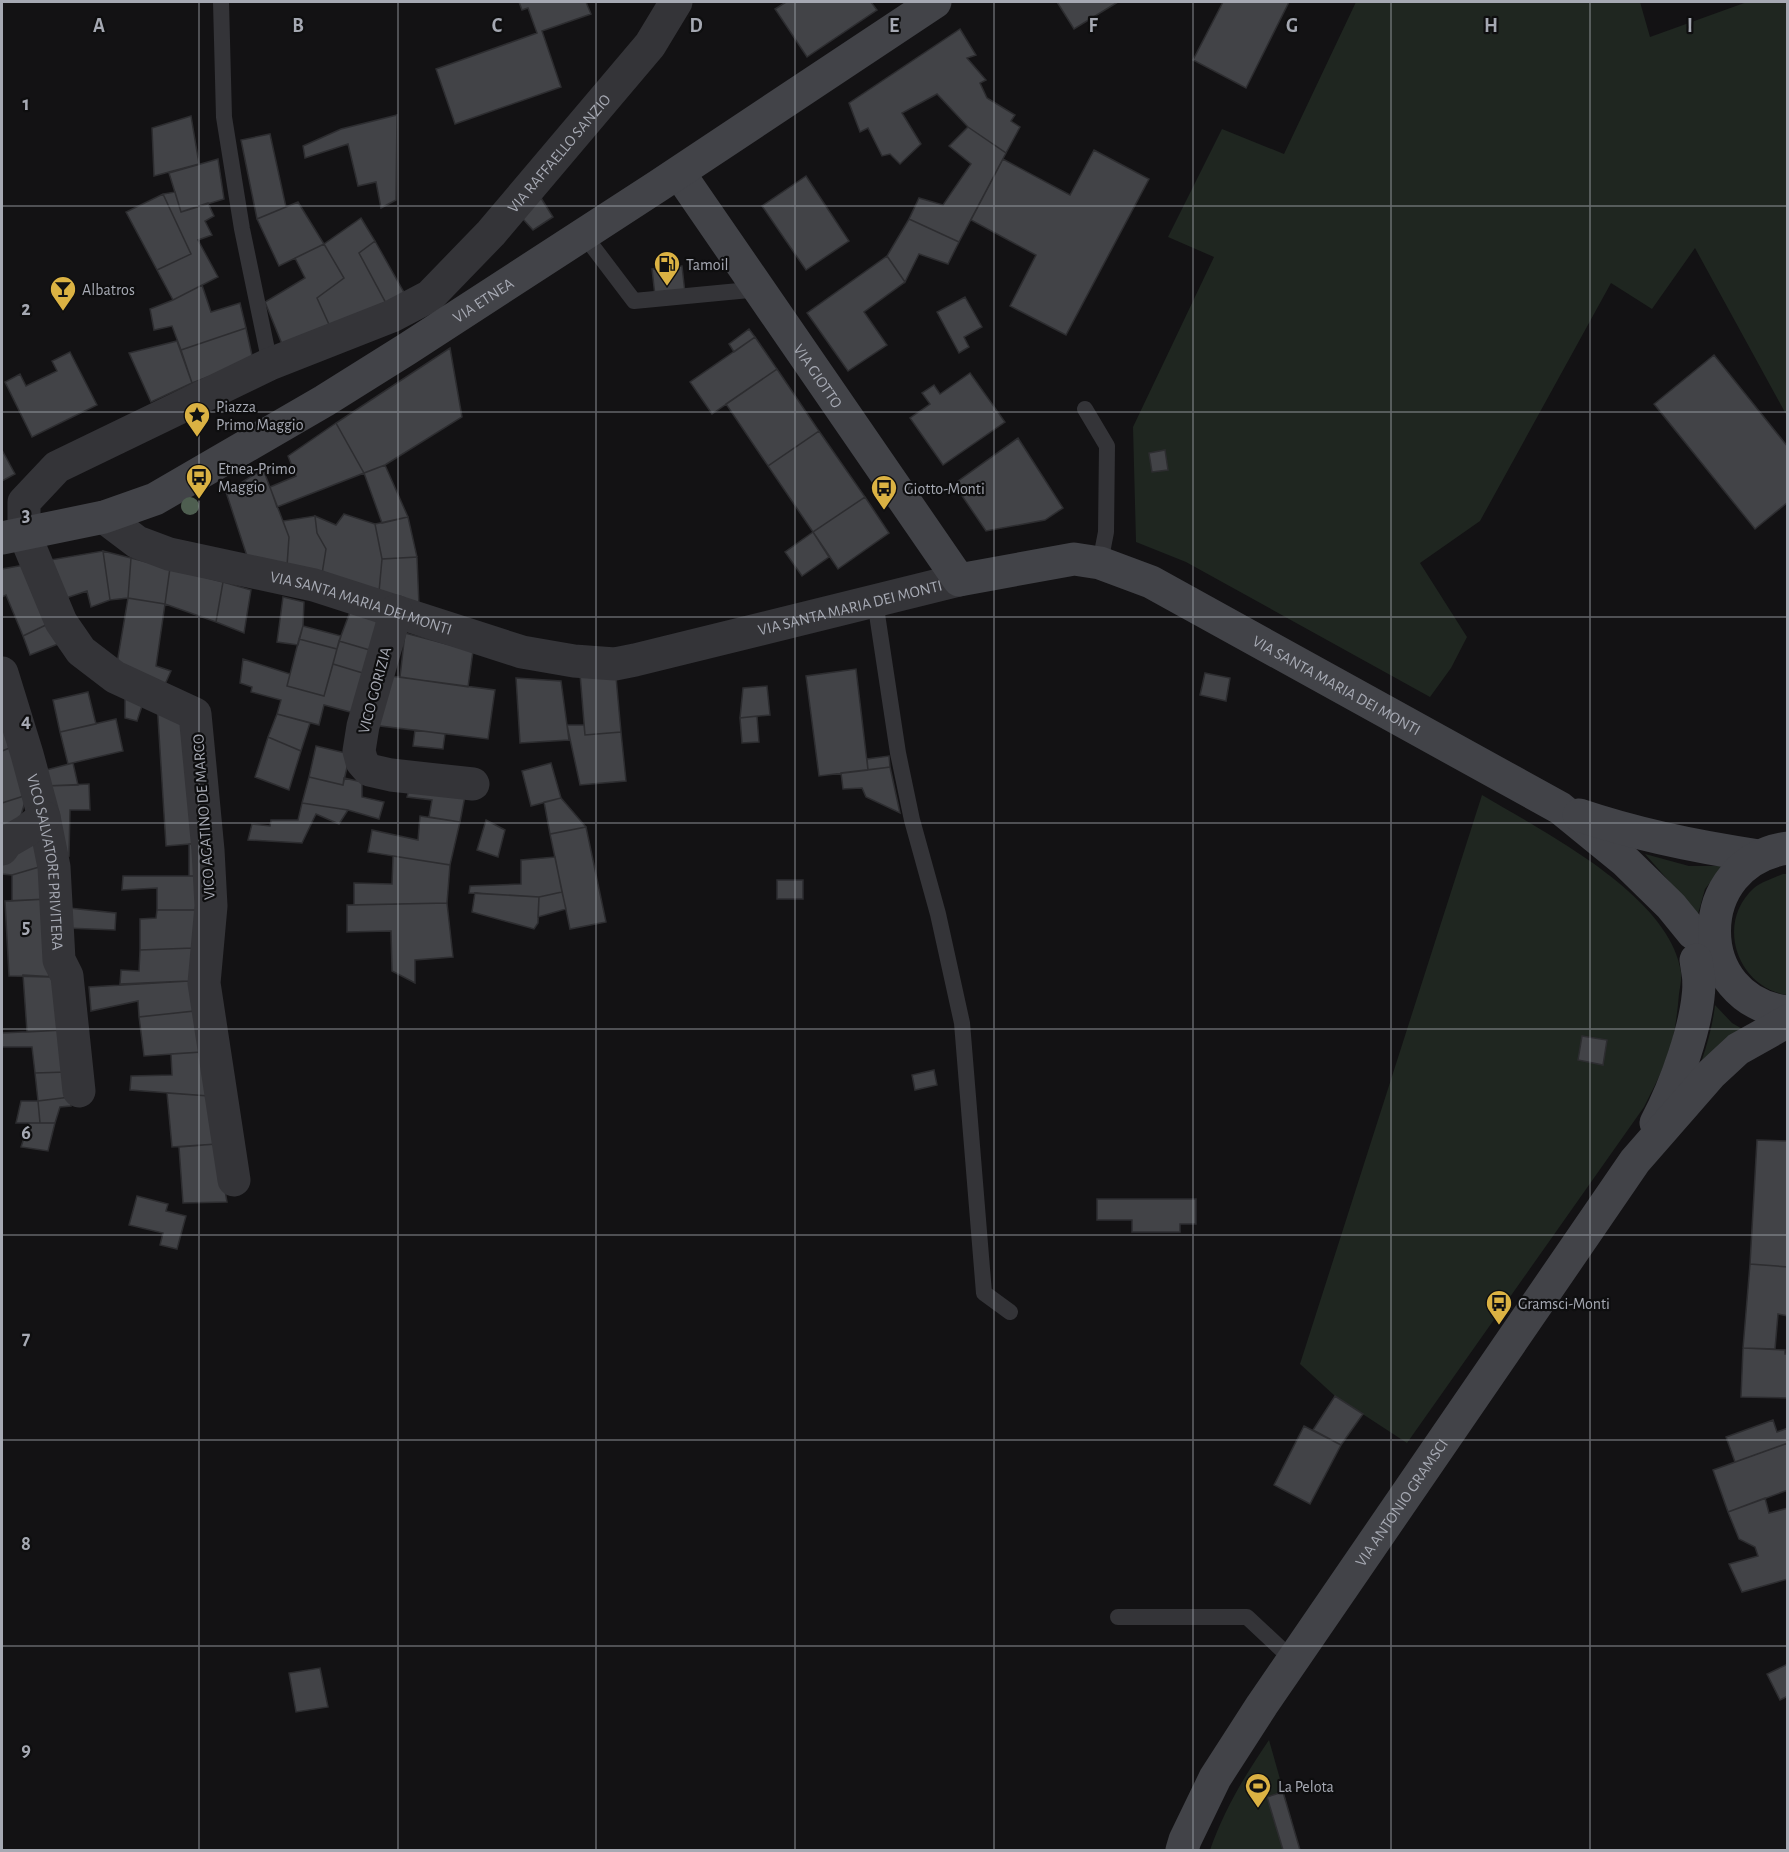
<svg xmlns="http://www.w3.org/2000/svg" width="1789" height="1852" font-family="'Alegreya Sans',sans-serif">
  <style>
    .green { fill: #1f2620 }
    .building { fill: #424347; stroke: #2d2d30; stroke-width: 1.5 }
    .lines { fill: none; stroke-linecap: round; stroke-linejoin: round }
    .lane { stroke: #343438; stroke-width: 16 }
    .street { stroke: #343438; stroke-width: 33 }
    .secondary { stroke: #424348; stroke-width: 33 }
    .tree { fill: #4e5e50 }
    .grid { fill: none; stroke: #a6a9b3; stroke-width: 1.5; stroke-opacity: 0.55 }
    .labels { text-anchor: middle; stroke-width: 4.5; stroke-linejoin: round; paint-order: stroke }
    .street-label { font-size: 16px; fill: #a6a9b3; stroke: #0e0e0f }
    .poi-label { font-size: 16px; fill: #a6a9b3; stroke: #0e0e0f; text-anchor: start }
    .grid-label { font-size: 20px; text-anchor: middle; font-weight: bold; fill: #a6a9b3; stroke: #0e0e0f; stroke-width: 4.5; stroke-linejoin: round; paint-order: stroke }
  </style>
  <rect width="100%" height="100%" fill="#131214"/>
  <!-- green -->
  <path class="green" d="M1356,2H1640L1650,37L1747,2H1787V416L1695,248L1652,309L1611,283L1480,521L1420,563L1467,637L1451,668L1430,697L1186,562L1136,542L1133,427L1214,257L1168,237L1222,129L1284,154Z
    M1482,795C1542,831 1670,895 1681,972C1682,979 1680,987 1679,994C1677,1015 1675,1037 1667,1057C1661,1074 1652,1091 1644,1107L1407,1443L1335,1396L1300,1364Z
    M1645,854L1689,866H1723L1705,889L1698,914Z
    M1783,874H1787V995C1737,987 1715,923 1754,888C1761,882 1774,878 1783,874Z
    M1715,1005L1732,1023L1751,1034L1696,1078C1704,1054 1712,1031 1715,1005Z
    M1269,1740L1300,1850H1210C1224,1810 1245,1775 1269,1740Z"/>
  <!-- building -->
  <path class="building" d="M519,2H586L591,14L542,31L561,87L455,124L436,69L537,33L528,8L522,10Z
    M786,2H871L877,10L807,57L775,9Z
    M1057,2H1118L1074,29Z
    M1223,2H1289L1246,88L1193,60Z
    M960,29L976,55L967,58L986,80L980,83L987,98L1015,115L1011,121L1020,127L1006,153L968,127L937,94L902,113L921,144L900,164L890,154L882,156L868,128L860,132L849,103Z
    M397,115L396,200L381,208L376,182L358,186L348,144L305,158L303,146L341,129Z
    M191,116L199,164L154,176L152,128Z
    M968,127L1006,153L959,242L909,219L919,198L943,205L971,164L949,146Z
    M270,134L286,207L257,219L241,140Z
    M1094,150L1149,179L1066,335L1010,306L1036,255L971,220L1003,159L1070,195Z
    M218,159L224,199L181,212L169,173Z
    M806,176L849,241L806,270L762,206Z
    M175,192L181,212L208,203L214,216L205,221L212,235L198,240L218,277L173,300L157,270L191,254L163,194Z
    M163,194L191,254L157,270L126,212Z
    M541,198L553,217L533,230L522,218Z
    M298,202L324,244L279,266L257,219Z
    M361,218L375,241L359,253L388,307L332,331L317,298L344,278L324,244Z
    M909,219L959,242L948,264L919,254L905,282L887,256Z
    M375,241L406,296L388,307L359,253Z
    M324,244L344,278L317,298L332,331L284,349L265,302L305,278L295,258Z
    M887,256L905,282L864,312L887,345L848,371L807,313Z
    M682,266L686,302L656,305L652,269Z
    M202,285L211,312L240,303L246,328L181,350L172,326L154,330L150,309L173,300Z
    M965,297L982,327L964,337L969,347L959,353L937,312Z
    M246,328L253,360L192,383L181,350Z
    M749,329L755,337L734,352L729,344Z
    M755,337L777,369L712,414L690,382Z
    M177,341L192,383L151,402L129,353Z
    M450,348L462,417L385,465L364,473L336,423Z
    M70,352L97,405L32,437L5,382L20,374L26,386L57,371L52,361Z
    M1714,355L1788,447V502L1755,529L1654,404Z
    M777,369L819,431L768,466L726,404Z
    M970,373L1005,422L943,465L910,418L930,404L922,393L934,385L940,394Z
    M336,423L364,473L277,507L270,487L296,476L288,456Z
    M819,431L865,497L813,532L768,466Z
    M1018,438L1063,508L1045,520L986,531L954,484Z
    M2,450L15,474L2,481Z
    M1165,450L1168,470L1152,472L1149,453Z
    M385,465L408,517L382,523L364,473Z
    M263,469L289,537L287,566L248,559L226,492Z
    M865,497L889,533L838,569L813,532Z
    M344,514L375,524L382,559L379,592L322,574L326,549L317,533L315,516L336,525Z
    M315,516L317,533L326,549L322,574L287,566L289,537L283,521Z
    M408,517L417,557L382,559L375,524Z
    M813,532L829,557L802,576L785,552Z
    M103,551L131,558L128,598L110,600Z
    M103,551L110,600L91,607L87,591L57,601L44,561Z
    M417,557L419,606L379,592L382,559Z
    M131,558L170,568L165,604L128,598Z
    M24,565L52,622L23,636L6,595L2,597V569Z
    M170,568L223,582L216,622L165,604Z
    M223,582L251,590L244,633L216,622Z
    M283,597L304,602L303,626L298,645L277,642Z
    M128,598L165,604L156,666L171,671L162,691L116,669Z
    M350,612L383,620L373,651L339,641Z
    M52,622L63,642L30,655L23,636Z
    M303,626L341,636L337,649L299,639Z
    M405,633L473,651L468,687L400,677Z
    M299,639L337,649L324,696L287,686Z
    M339,641L373,651L366,674L333,664Z
    M243,659L290,674L287,686L324,696L333,664L366,674L354,713L324,705L319,725L277,714L281,700L251,692L252,687L240,683Z
    M856,669L868,770L819,776L806,676Z
    M1205,673L1230,678L1226,701L1200,695Z
    M580,674L616,677L621,732L585,735Z
    M383,675L495,690L488,739L372,725Z
    M516,678L561,681L569,740L520,743Z
    M767,686L770,715L740,718L743,688Z
    M125,690L145,697L137,721L125,718Z
    M88,692L96,724L60,732L53,700Z
    M157,702L187,716L202,843L166,846Z
    M277,714L310,723L301,751L268,737Z
    M2,716L12,747L2,751Z
    M757,716L759,742L742,743L740,718Z
    M116,719L123,751L68,764L60,732Z
    M567,725H584L585,735L621,732L626,781L580,785Z
    M415,730L445,734L443,749L413,746Z
    M268,737L301,751L289,790L255,777Z
    M316,746L350,754L343,785L309,777Z
    M12,747L27,795L2,803V751Z
    M889,756L890,767L868,770L867,759Z
    M73,763L78,785L46,786L42,771Z
    M551,763L561,798L531,806L522,771Z
    M890,767L900,813L866,797L862,788L843,789L841,773Z
    M309,777L343,785L344,778L362,782V797L384,802L379,819L348,810L302,803Z
    M89,784L90,810H70L69,856L61,857L46,786Z
    M410,786L465,796L460,822L429,817L432,800L407,797Z
    M27,795L19,822L2,838V803Z
    M561,798L586,827L550,834L544,802Z
    M302,803L348,810L339,824L316,814L302,843L248,840L252,824L270,826L271,820H298Z
    M420,816L460,822L450,865L368,852L372,830L418,840Z
    M486,820L505,830L498,857L477,850Z
    M586,827L606,922L570,929L550,834Z
    M33,838L46,865L12,875L2,874V859Z
    M202,843L203,876H189V844Z
    M393,856L450,865L447,903L354,905V883L392,884Z
    M555,857L562,892L539,897L469,893L470,886L521,884V860Z
    M46,865L47,899L12,901V875Z
    M123,876H203V910H157V888L122,890Z
    M777,880H803V899H777Z
    M562,892L566,909L538,917L539,897Z
    M475,893L539,897L538,923L534,929L472,912Z
    M47,899L49,977L9,976L5,901Z
    M447,903L453,957L415,960V983L392,971L391,931L347,932V905Z
    M69,908L116,913L115,930L66,928Z
    M157,910H203L193,948L140,950V919L156,918Z
    M193,948L189,981L120,984L121,970L139,971L140,950Z
    M23,975L56,977L63,1030L27,1032Z
    M189,981L194,1011L139,1017L138,1001L91,1011L89,987Z
    M194,1011L201,1052L144,1056L139,1017Z
    M63,1030L67,1072L35,1073L32,1047H2V1033Z
    M1582,1036L1607,1040L1603,1065L1578,1060Z
    M201,1052L209,1096L130,1090L131,1076L172,1075L171,1054Z
    M934,1070L937,1085L915,1090L912,1075Z
    M67,1072L70,1097L38,1101L35,1073Z
    M167,1093L209,1096L217,1144L172,1147Z
    M70,1097L71,1106L60,1107L55,1123H40L38,1101Z
    M21,1101H38L40,1123H16Z
    M29,1123H55L48,1151L21,1147Z
    M1757,1140L1788,1141V1267L1750,1264Z
    M217,1144L227,1202L183,1203L179,1147Z
    M137,1196L168,1204L166,1211L186,1216L177,1249L160,1245L163,1233L129,1225Z
    M1097,1199H1196V1224H1180V1232H1132V1220H1097Z
    M1750,1264L1788,1267V1316L1778,1314L1775,1349L1743,1348Z
    M1743,1348L1785,1350V1354H1788V1398L1741,1397Z
    M1335,1396L1363,1414L1341,1445L1313,1430Z
    M1773,1420L1777,1432L1788,1428V1443L1735,1462L1726,1437Z
    M1304,1426L1341,1445L1310,1504L1274,1485Z
    M1788,1443V1490L1728,1512L1713,1470Z
    M1765,1498L1769,1513L1788,1508V1579L1742,1592L1729,1564L1758,1556L1755,1547L1739,1539L1728,1512Z
    M1788,1664V1696L1780,1700L1767,1674Z
    M320,1668L328,1707L296,1712L289,1673Z
    M1283,1792L1300,1850H1283L1267,1797Z"/>
  <g class="lines">
    <!-- lane -->
    <path class="lane" d="M221,2L224,117L242,229L270,364
      M584,235L634,301L760,289
      M1085,409L1107,446L1106,532L1100,563
      M875,601L898,753L912,820L938,914L962,1023L984,1293L1010,1312
      M1118,1617H1247L1294,1661"/>
    <!-- street -->
    <g class="street">
      <path id="s1" d="M104,517L137,542L169,554L314,585L522,652L574,661L615,664L635,660L959,580"/>
      <path d="M396,611L363,726L359,751L362,762L369,770L391,775L473,784"/>
      <path id="s2" d="M2,673L27,754L44,817L54,867L59,960L67,976L79,1091"/>
      <path d="M2,849L7,842L26,831L44,817"/>
      <path id="s3" d="M234,1180L204,983L211,906L208,850L195,714L115,677L81,651L61,622L24,533V502L57,467L270,364L392,316L430,296L491,233L650,45L676,2"/>
    </g>
    <!-- secondary -->
    <g class="secondary">
      <path id="s4" d="M679,173L959,580L1074,559L1100,563L1151,582L1560,808L1625,861L1671,906L1693,933L1715,949L1699,983"/>
      <path id="s5" d="M2,538L104,517L155,499L324,401L407,349L658,186L935,2"/>
      <path d="M1579,815C1638,835 1697,847 1759,856"/>
      <path d="M1788,848C1690,862 1690,1001 1788,1012"/>
      <path d="M1656,1123C1675,1087 1698,1025 1699,984C1699,976 1697,968 1696,960"/>
      <path id="s6" d="M1182,1850L1185,1840L1215,1778L1262,1705L1635,1161L1711,1074L1738,1049L1788,1021"/>
    </g>
  </g>
  <!-- trees -->
  <circle class="tree" cx="190" cy="506" r="9"/>
  <!-- grid -->
  <path class="grid" d="M199,2V1850M398,2V1850M596,2V1850M795,2V1850M994,2V1850M1193,2V1850M1391,2V1850M1590,2V1850M2,206H1788M2,412H1788M2,617H1788M2,823H1788M2,1029H1788M2,1235H1788M2,1440H1788M2,1646H1788"/>
  <!-- icons -->
  <defs>
    <g id="fuel-pin" transform="scale(1.35)"><path d="M0 17L-7.5 6A9.5 9.5 0 1 1 7.5 6Z" fill="#dbb243" stroke="#0e0e0f"/><path d="M-5.5-6h7V0h2V4h1.3V-2.5L3-4.5l.8-.8L6-3V5H2.5V1h-1V6h-7ZM-4.2-4.7v3.2H.2V-4.7Z" fill="#111"/></g>
    <g id="bar-pin" transform="scale(1.35)"><path d="M0 17L-7.5 6A9.5 9.5 0 1 1 7.5 6Z" fill="#dbb243" stroke="#0e0e0f"/><path d="M-6-5H6L.8 .8V4.5H3.5V6h-7V4.5H-.8V.8Z" fill="#111"/></g>
    <g id="sight-pin" transform="scale(1.35)"><path d="M0 17L-7.5 6A9.5 9.5 0 1 1 7.5 6Z" fill="#dbb243" stroke="#0e0e0f"/><path d="M0-6L1.8-2.2L6-1.7L2.9 1.2L3.7 5.4L0 3.3L-3.7 5.4L-2.9 1.2L-6-1.7L-1.8-2.2Z" fill="#111"/></g>
    <g id="bus-pin" transform="scale(1.35)"><path d="M0 17L-7.5 6A9.5 9.5 0 1 1 7.5 6Z" fill="#dbb243" stroke="#0e0e0f"/><path d="M-5-6H5V4H4V6H2V4H-2V6H-4V4H-5ZM-3.5-4V0h7V-4ZM-3.5 1.2v1.5H-2V1.2ZM2 1.2v1.5H3.5V1.2Z" fill="#111"/></g>
    <g id="stadium-pin" transform="scale(1.35)"><path d="M0 17L-7.5 6A9.5 9.5 0 1 1 7.5 6Z" fill="#dbb243" stroke="#0e0e0f"/><path d="M0-5a6.5 5 0 1 0 0 10a6.5 5 0 1 0 0-10ZM-3.5-1.8h7v3.6h-7Z" fill="#111"/></g>
  </defs>
  <g fill-rule="evenodd">
    <use href="#fuel-pin" x="667" y="264"/>
    <use href="#bar-pin" x="63" y="289"/>
    <use href="#sight-pin" x="197" y="415"/>
    <use href="#bus-pin" x="199" y="477"/>
    <use href="#bus-pin" x="884" y="488"/>
    <use href="#bus-pin" x="1499" y="1303"/>
    <use href="#stadium-pin" x="1258" y="1786"/>
  </g>
  <g class="labels">
    <!-- street labels -->
    <g class="street-label">
      <text dy="6" stroke="none"><textPath href="#s3" startOffset="1414">VIA RAFFAELLO SANZIO</textPath></text>
      <text dy="6" stroke="none"><textPath href="#s5" startOffset="542">VIA ETNEA</textPath></text>
      <text dy="6" stroke="none"><textPath href="#s4" startOffset="246">VIA GIOTTO</textPath></text>
      <text dy="6" stroke="none"><textPath href="#s1" startOffset="274">VIA SANTA MARIA DEI MONTI</textPath></text>
      <text dy="6" stroke="none"><textPath href="#s1" startOffset="778">VIA SANTA MARIA DEI MONTI</textPath></text>
      <text dy="6" stroke="none"><textPath href="#s4" startOffset="904">VIA SANTA MARIA DEI MONTI</textPath></text>
      <text transform="translate(374 690) rotate(-75)" y="6">VICO GORIZIA</text>
      <text transform="translate(203 817) rotate(-94)" y="6">VICO AGATINO DE MARCO</text>
      <text dy="6" stroke="none"><textPath href="#s2" startOffset="195">VICO SALVATORE PRIVITERA</textPath></text>
      <text dy="6" stroke="none"><textPath href="#s6" startOffset="412">VIA ANTONIO GRAMSCI</textPath></text>
    </g>
    <!-- poi labels -->
    <g class="poi-label">
      <text x="686" y="270">Tamoil</text>
      <text x="82" y="295">Albatros</text>
      <text x="216" y="412">Piazza<tspan x="216" dy="18">Primo Maggio</tspan></text>
      <text x="218" y="474">Etnea-Primo<tspan x="218" dy="18">Maggio</tspan></text>
      <text x="904" y="494">Giotto-Monti</text>
      <text x="1518" y="1309">Gramsci-Monti</text>
      <text x="1278" y="1792">La Pelota</text>
    </g>
  </g>
  <g class="grid-label">
    <text x="99" y="32">A</text>
    <text x="298" y="32">B</text>
    <text x="497" y="32">C</text>
    <text x="696" y="32">D</text>
    <text x="894" y="32">E</text>
    <text x="1093" y="32">F</text>
    <text x="1292" y="32">G</text>
    <text x="1491" y="32">H</text>
    <text x="1690" y="32">I</text>
    <text x="26" y="110">1</text>
    <text x="26" y="315">2</text>
    <text x="26" y="521">3</text>
    <text x="26" y="727">4</text>
    <text x="26" y="933">5</text>
    <text x="26" y="1139">6</text>
    <text x="26" y="1344">7</text>
    <text x="26" y="1550">8</text>
    <text x="26" y="1756">9</text>
  </g>
  <!-- border -->
  <rect width="1789" height="1852" fill="none" stroke="#a6a9b3" stroke-width="6"/>
</svg>
